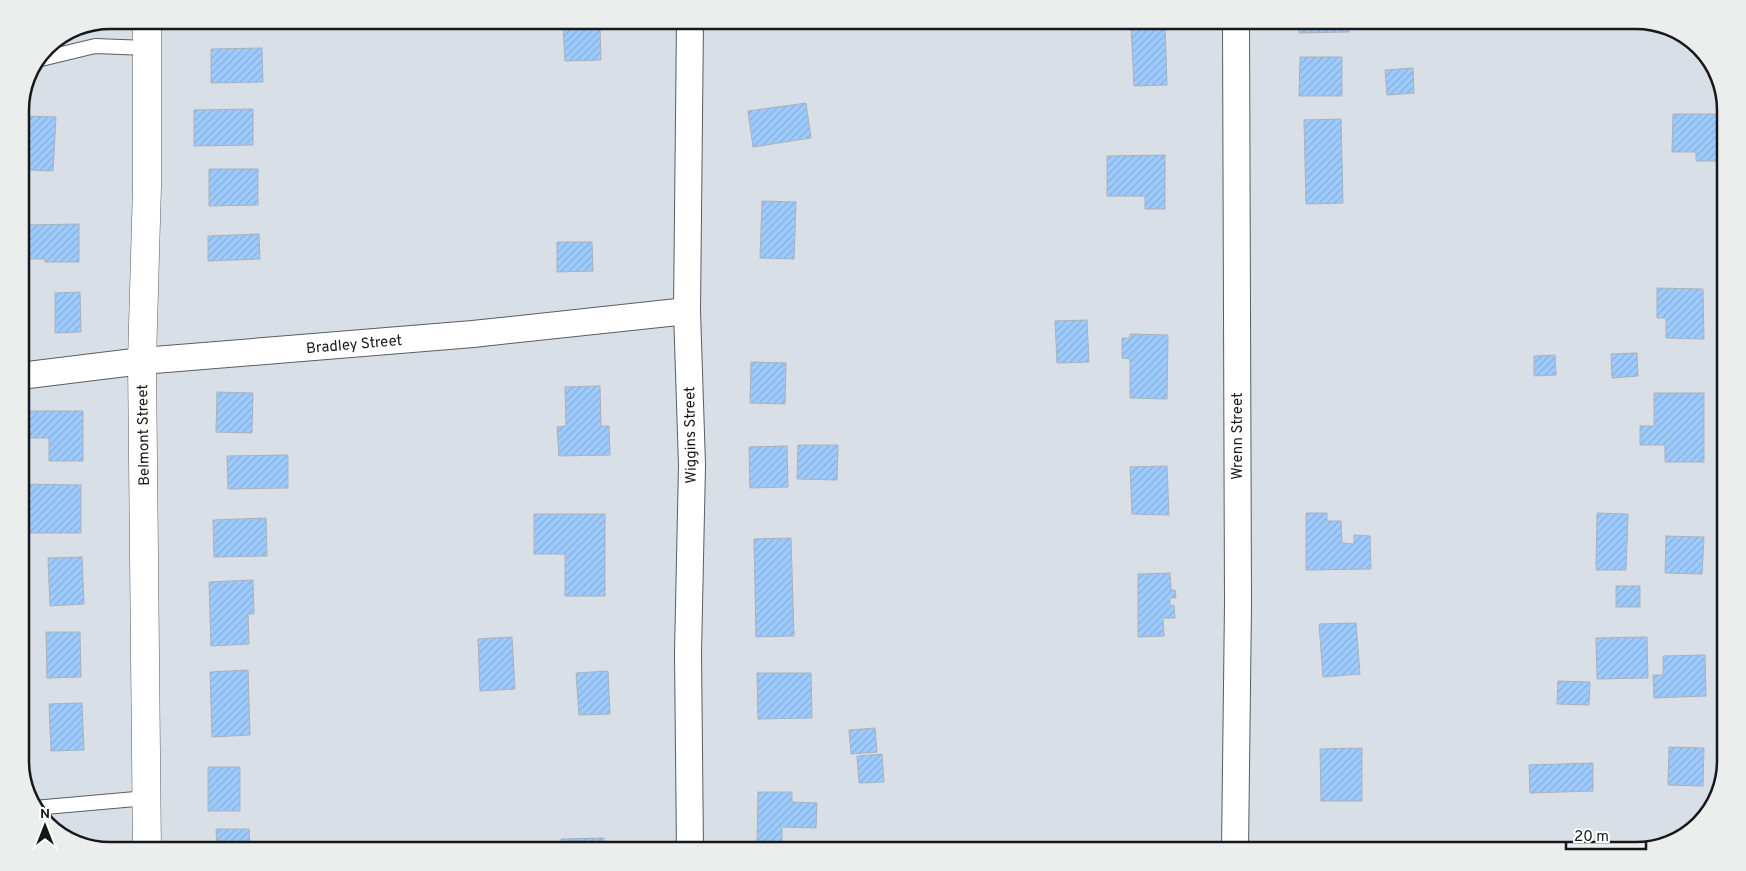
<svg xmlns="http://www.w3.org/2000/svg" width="1746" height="871" font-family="Overpass,sans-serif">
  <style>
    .building { fill: url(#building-hatch); stroke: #abb1b8 }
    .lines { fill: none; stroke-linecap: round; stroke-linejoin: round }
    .service-casing { stroke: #585e64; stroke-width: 16 }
    .minor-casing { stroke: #585e64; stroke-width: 28 }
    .tertiary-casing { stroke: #585e64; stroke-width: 29 }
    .service { stroke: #fff; stroke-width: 14 }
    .minor { stroke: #fff; stroke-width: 26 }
    .tertiary { stroke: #fff; stroke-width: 28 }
    .labels { text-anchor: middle; stroke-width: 4; stroke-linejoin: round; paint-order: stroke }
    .street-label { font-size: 15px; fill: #16181b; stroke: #fff }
    .rim { fill: none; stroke: #16181b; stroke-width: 2.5 }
  </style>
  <defs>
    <pattern id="building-hatch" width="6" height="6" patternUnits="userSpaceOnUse" patternTransform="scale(1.25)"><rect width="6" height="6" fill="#9ecbfe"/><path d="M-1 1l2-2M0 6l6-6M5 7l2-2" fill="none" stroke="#87aed9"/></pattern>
  </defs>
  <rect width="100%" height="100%" fill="#d9dfe6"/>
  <!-- building -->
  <path class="building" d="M1298,20H1349V32L1299,33Z
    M1355,20H1382V24L1355,25Z
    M1621,20H1636L1663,26L1621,27Z
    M1165,23L1167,85L1134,86L1131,25Z
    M600,27L601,60L565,61L563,28Z
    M262,48L263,82L211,83V49Z
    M1300,57H1342V96H1299Z
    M1413,68L1414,93L1387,95L1385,70Z
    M806,103L811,138L753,147L748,111Z
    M253,109V145L194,146V110Z
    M1673,114H1718L1717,161H1696V152H1672Z
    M20,116L56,117L53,171L29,170V160L20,159Z
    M1341,119L1343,203L1306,204L1304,120Z
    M1165,155V209H1145V196H1107V156Z
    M209,169H258V205L209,206Z
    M762,201L796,202L794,259L760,258Z
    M79,224V262H45V259H24V225Z
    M259,234L260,259L208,261V236Z
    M557,242H592L593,271L557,272Z
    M1657,288L1703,289L1704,339L1666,338V318H1657Z
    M80,292L81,332L55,333V293Z
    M1087,320L1089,362L1057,363L1055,321Z
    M1130,334L1168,335L1167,399L1130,398V359L1122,358V338H1130Z
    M1637,353L1638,376L1612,378L1611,354Z
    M1555,355L1556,375L1534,376V356Z
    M751,362L786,363L785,404L750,403Z
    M600,386L601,426H609L610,455L559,456L557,427L566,426L565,387Z
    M217,392L253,393L252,433L216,432Z
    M1654,393H1704V462H1665V445H1640V426H1654Z
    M29,411H83V461H49V438H29Z
    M798,445H838L837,480L797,479Z
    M787,446L788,487L750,488L749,447Z
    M288,455V488L228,489L227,456Z
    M1167,466L1169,515L1132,514L1130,467Z
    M20,484L81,485V533H23L24,506L20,505Z
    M1306,513H1327V521H1341L1342,543L1354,544V535L1370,536L1371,569L1306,570Z
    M1597,513L1628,514L1626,570H1596Z
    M534,514H605V596H565V554H534Z
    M266,518L267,556L214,557L213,520Z
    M1666,536L1704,537L1702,574L1665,573Z
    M791,538L794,636L756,637L754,539Z
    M82,557L84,604L50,606L48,558Z
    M1170,573L1171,590H1175L1176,598H1170V606L1174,605L1175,618H1163L1164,636L1138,637V574Z
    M253,580L254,614H248L249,644L211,646L209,582Z
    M1616,586H1640V607H1616Z
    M1356,623L1360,674L1323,677L1319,624Z
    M46,632H80L81,677L47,678Z
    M512,637L515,689L480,691L478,639Z
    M1647,637L1648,678L1597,679L1596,638Z
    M1705,655L1706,696L1654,698L1653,675H1663V656Z
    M248,670L250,735L212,737L210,672Z
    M608,671L610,714L579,715L576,673Z
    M757,673H811L812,718L758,719Z
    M1558,681L1590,682L1589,705L1557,704Z
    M82,703L84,750L51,751L49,704Z
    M875,728L877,752L851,754L849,730Z
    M1669,747L1704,748L1703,786L1668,785Z
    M1362,748V801H1321L1320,749Z
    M882,754L884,782L859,783L857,756Z
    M1593,763V791L1530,793L1529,765Z
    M208,767H240V811H208Z
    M758,792H792V802L817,803L816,828L782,827V847H757Z
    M216,829H249L250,851H217Z
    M604,838L605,851H562L561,839Z"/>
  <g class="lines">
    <!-- service casing -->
    <g class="service-casing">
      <path id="service" d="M41,59L95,46L147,48
        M34,808L147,798"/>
    </g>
    <!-- minor casing -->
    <g class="minor-casing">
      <path id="minor" d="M20,376L142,361L473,334L687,311
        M690,851L688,653L692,465L687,311L690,20
        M1235,851L1238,604L1236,20"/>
    </g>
    <!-- tertiary casing -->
    <g class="tertiary-casing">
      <path id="tertiary" d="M147,851L142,361L147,186V20"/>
    </g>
    <!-- service -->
    <use href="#service" class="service"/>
    <!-- minor -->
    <use href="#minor" class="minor"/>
    <!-- tertiary -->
    <use href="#tertiary" class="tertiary"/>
  </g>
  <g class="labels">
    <!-- street labels -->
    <g class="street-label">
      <text transform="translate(354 344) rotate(-5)" y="5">Bradley Street</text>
      <text transform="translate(143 435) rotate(-91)" y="5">Belmont Street</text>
      <text transform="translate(690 435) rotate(-91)" y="5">Wiggins Street</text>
      <text transform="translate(1237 436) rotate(-90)" y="5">Wrenn Street</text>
    </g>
  </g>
  <!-- crop -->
  <path d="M0 0H1746V871H0ZM110 29H1636A81 81 0 0 1 1717 110V761A81 81 0 0 1 1636 842H110A81 81 0 0 1 29 761V110A81 81 0 0 1 110 29Z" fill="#eceded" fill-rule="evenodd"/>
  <path class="rim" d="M110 29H1636A81 81 0 0 1 1717 110V761A81 81 0 0 1 1636 842H110A81 81 0 0 1 29 761V110A81 81 0 0 1 110 29Z"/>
  <!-- north arrow -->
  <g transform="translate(45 826)" stroke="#ffffff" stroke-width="4" paint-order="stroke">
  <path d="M0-4L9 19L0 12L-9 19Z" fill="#16181b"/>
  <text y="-8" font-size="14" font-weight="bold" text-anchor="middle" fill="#16181b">N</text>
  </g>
  <!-- scale -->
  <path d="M1566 841v8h80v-8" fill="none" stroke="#16181b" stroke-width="2.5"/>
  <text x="1574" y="841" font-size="15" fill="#16181b" stroke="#ffffff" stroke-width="4" paint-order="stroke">20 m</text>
</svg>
